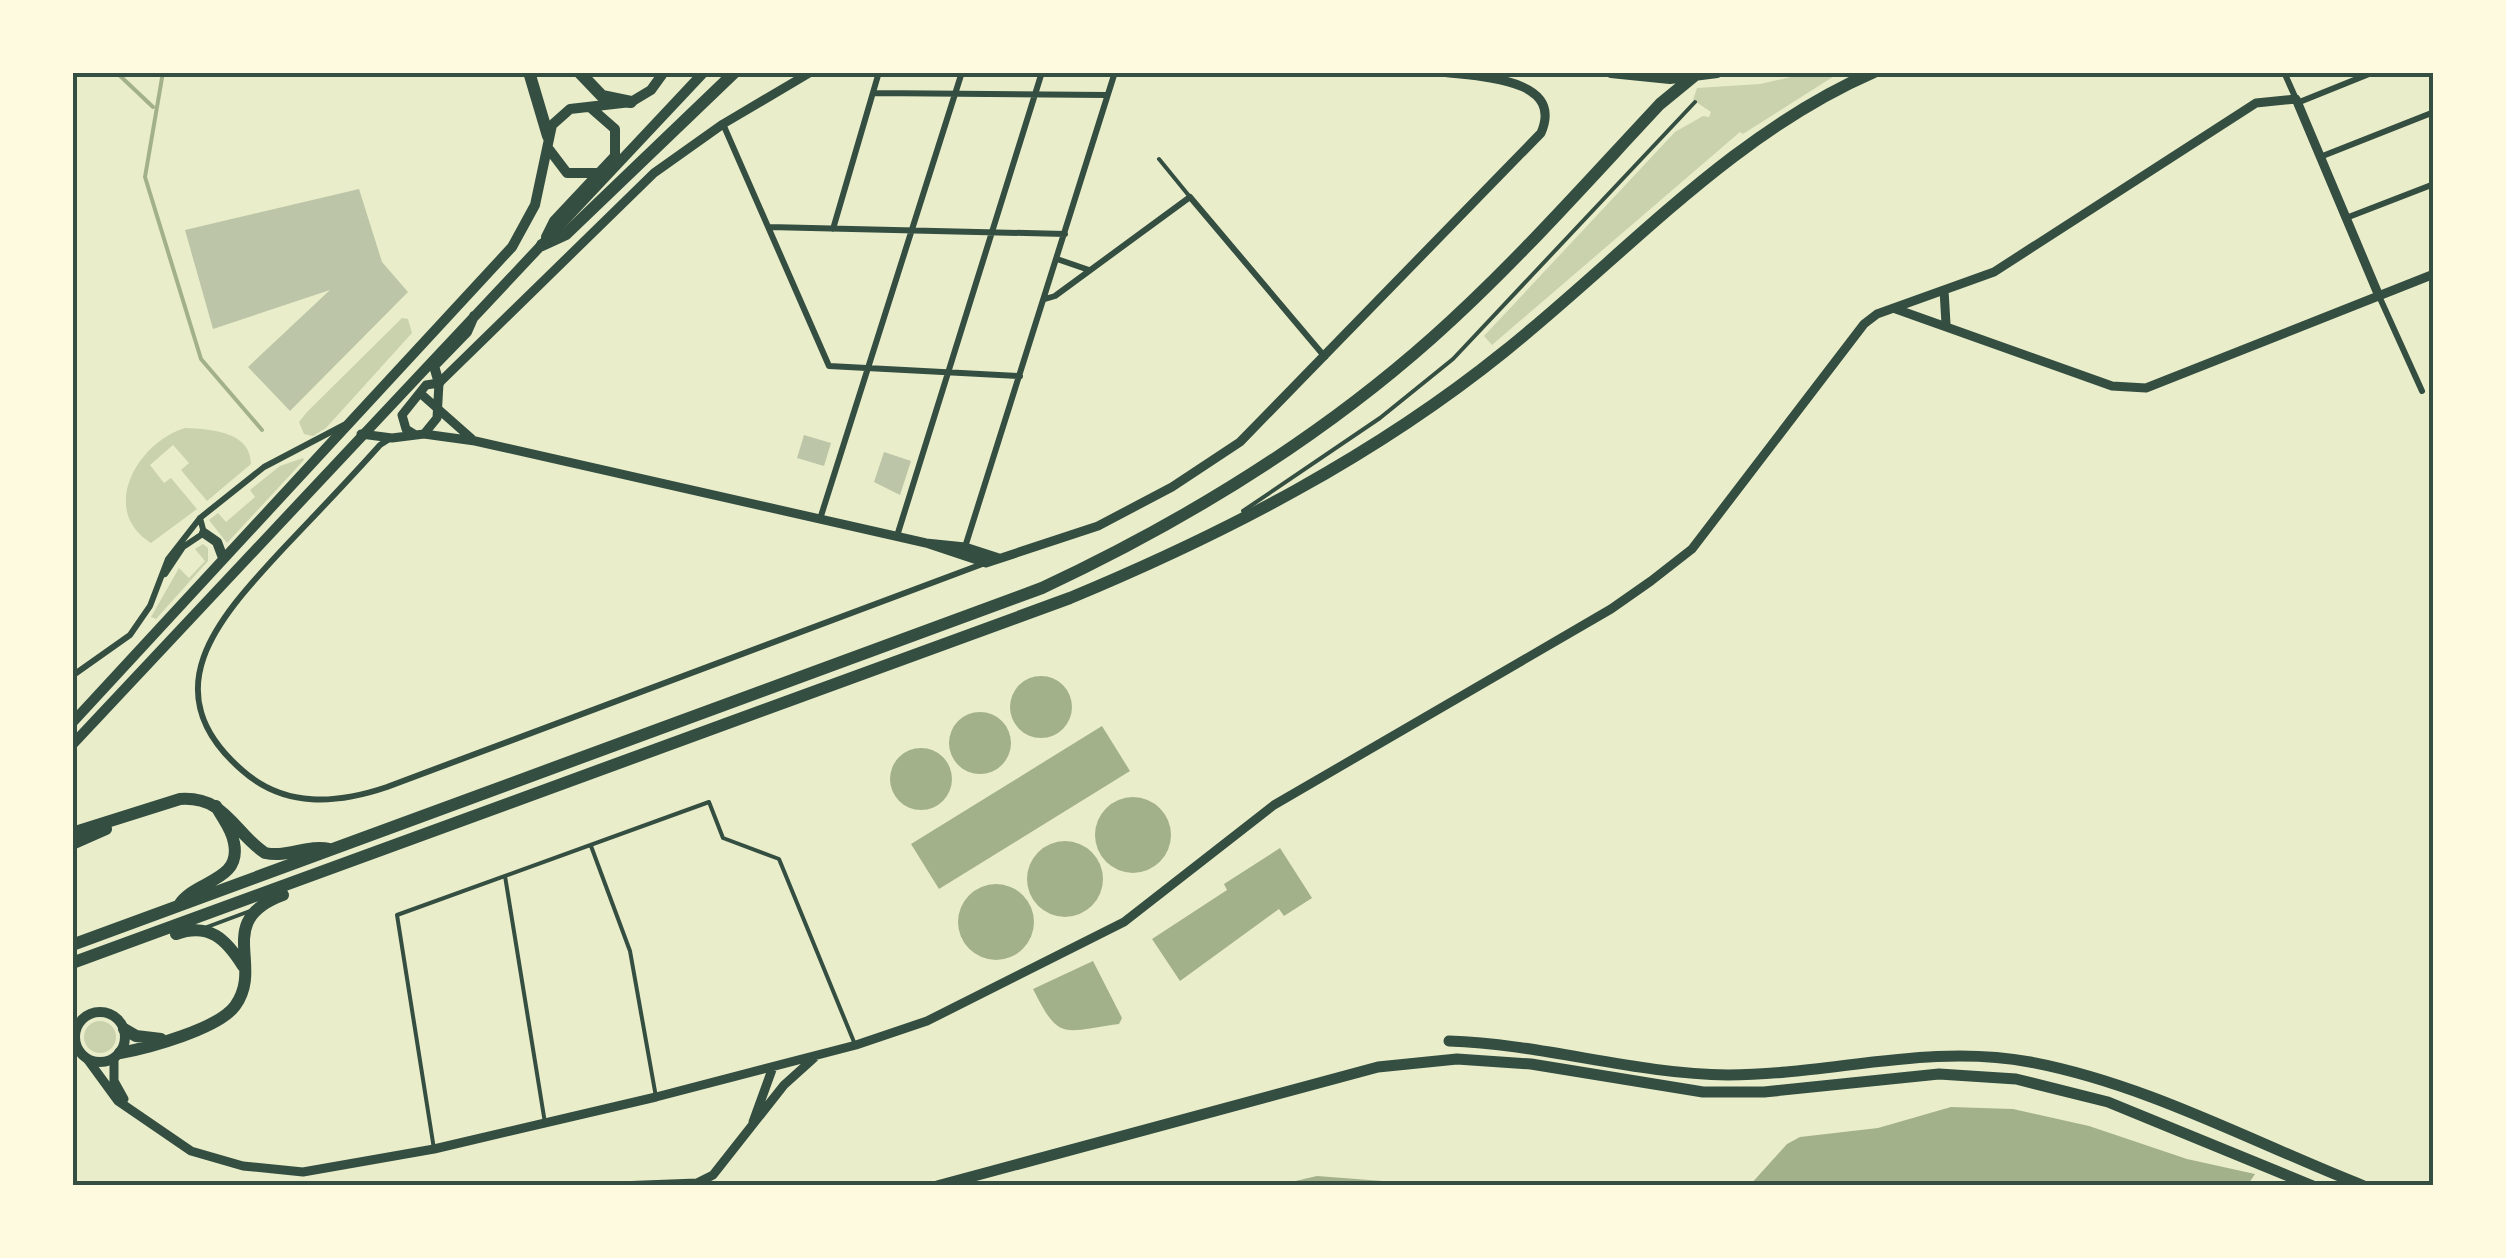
<svg xmlns="http://www.w3.org/2000/svg" width="2506" height="1258" font-family="Roboto,sans-serif">
  <style>
    .green { fill: #cad2ad }
    .water { fill: #a3b18a }
    .lines { fill: none; stroke-linecap: round; stroke-linejoin: round }
    .stream { stroke: #a3b18a; stroke-width: 4 }
    .building { fill: #bcc5a7 }
    .service { stroke: #344e41; stroke-width: 4 }
    .minor { stroke: #344e41; stroke-width: 6 }
    .tertiary { stroke: #344e41; stroke-width: 9 }
    .primary { stroke: #344e41; stroke-width: 10 }
    .trunk { stroke: #344e41; stroke-width: 11 }
    .motorway { stroke: #344e41; stroke-width: 12 }
    .neatline { fill: none; stroke: #344e41; stroke-width: 4 }
  </style>
  <rect width="100%" height="100%" fill="#e9edc9"/>
  <!-- green -->
  <path class="green" d="M1808,73H1839L1743,134L1740,132L1492,345L1484,336L1675,132L1703,116L1709,117L1711,112L1693,100L1697,88L1760,84Z
    M402,318L408,319L412,333L326,428L313,436L304,434L299,422L307,412Z
    M185,428C209,429 251,431 251,464L207,501L181,470L189,463L173,445L150,465L164,483L171,478L197,509L151,543C98,510 138,442 185,428Z
    M303,458L304,460L227,543L209,520L218,513L226,522L255,497L250,490L280,466Z
    M203,544L208,548V561L156,619L151,617L179,568L189,578L205,561L195,549Z
    M84 1037a16 16 0 1 1 32 0a16 16 0 1 1-32 0Z"/>
  <!-- water -->
  <path class="water" d="M1010 707a31 31 0 1 1 62 0a31 31 0 1 1-62 0Z
    M949 743a31 31 0 1 1 62 0a31 31 0 1 1-62 0Z
    M1102,726L1130,771L939,889L911,844Z
    M890 779a31 31 0 1 1 62 0a31 31 0 1 1-62 0Z
    M1095 835a38 38 0 1 1 76 0a38 38 0 1 1-76 0Z
    M1027 879a38 38 0 1 1 76 0a38 38 0 1 1-76 0Z
    M1280,848L1312,898L1284,916L1279,909L1180,981L1152,939L1227,890L1224,884Z
    M958 922a38 38 0 1 1 76 0a38 38 0 1 1-76 0Z
    M1093,961L1122,1018L1119,1024C1063,1031 1060,1043 1033,989Z
    M1951,1107L2013,1109L2089,1126L2187,1159L2255,1174L2247,1186L1750,1185L1787,1144L1800,1137L1878,1128Z
    M1317,1176L1435,1185H1278Z"/>
  <g class="lines">
    <!-- stream -->
    <path class="stream" d="M116,72L153,107
      M163,72L145,177L201,359L262,430"/>
  </g>
  <!-- building -->
  <path class="building" d="M359,189L382,262L408,292L290,411L248,367L330,290L213,329L185,230Z
    M804,435L831,443L824,466L797,458Z
    M884,452L911,461L900,495L874,482Z"/>
  <g class="lines">
    <!-- service -->
    <path class="service" d="M1159,159L1190,197
      M1243,511L1380,418L1453,359L1695,102
      M591,846L630,951L656,1097
      M505,876L545,1123
      M207,927L250,911
      M434,1149L397,915L709,802L723,838L779,859L854,1042"/>
    <!-- minor -->
    <path class="minor" d="M2284,72L2296,99
      M874,93L1107,95
      M2297,103L2374,72
      M723,124L829,366L1020,376
      M2320,157L2434,112
      M2346,218L2434,184
      M769,227L1065,234
      M833,229L879,72
      M1057,259L1089,270
      M2379,296L2422,391
      M1045,299L1055,296L1190,197L1325,357
      M391,438L380,445C347,482 313,517 280,552C218,619 151,692 243,771C285,808 337,804 387,787L985,563
      M820,519L962,72
      M897,536L1042,72
      M965,547L1115,72
      M165,574L183,547L204,533L200,518
      M72,676L130,635L150,606L168,559L200,518L264,467L344,425"/>
    <!-- tertiary -->
    <path class="tertiary" d="M1944,290L1946,324
      M1893,308L2112,386L2146,388L2434,274
      M439,383L654,173L723,124L811,72
      M420,393L472,439
      M361,434L392,438L424,434L475,441L926,543L965,547L999,558
      M414,434L406,429L402,415L426,385L439,383
      M424,434L437,418L439,383
      M926,543L986,563L1098,526L1172,487L1240,442L1541,133C1565,77 1477,77 1441,72
      M114,1059V1081L124,1099
      M88,1060L118,1101L191,1151L243,1166L303,1172L434,1149L656,1097L856,1045L927,1021L1124,922L1274,805L1611,609L1651,581L1692,549L1864,324L1877,314L1994,272L2256,103L2296,99L2379,296
      M753,1122L773,1067
      M618,1186L697,1183L713,1175L784,1085L814,1058"/>
    <!-- primary -->
    <path class="primary" d="M548,148L567,173H597
      M546,237L554,221L615,156V129L591,108
      M439,383L434,366L467,332L474,316
      M204,533L217,542L223,558
      M72,723L512,247L535,205L552,125L570,109L631,102L651,90L664,72
      M72,745L704,72
      M75 1037a25 25 0 1 1 50 0a25 25 0 1 1-50 0Z"/>
    <!-- trunk -->
    <path class="trunk" d="M1449,1041C1543,1044 1634,1074 1728,1075C1829,1075 1928,1043 2030,1062C2147,1084 2254,1143 2364,1186
      M937,1186L1378,1067L1457,1059L1531,1064L1703,1092H1764L1939,1074L2016,1079L2108,1102L2313,1186"/>
    <!-- motorway -->
    <path class="motorway" d="M529,72L548,136
      M579,72L602,96L631,102
      M1611,72L1670,78L1717,72
      M542,245L566,234L735,72
      M72,833L180,799C226,796 233,832 265,853C289,858 307,844 330,849
      M72,844L106,829
      M179,905C194,880 242,882 234,843C232,829 222,818 216,806
      M176,934C209,922 226,939 243,966
      M72,945L1042,588C1183,522 1315,442 1432,338C1513,266 1586,183 1660,104L1699,72
      M72,963L1070,598C1224,534 1375,456 1505,351C1625,255 1731,134 1874,72
      M124,1029L136,1036L161,1039
      M120,1053C148,1048 218,1029 235,1006C265,965 213,921 283,895"/>
  </g>
  <!-- border -->
  <rect width="2506" height="1258" fill="none" stroke="#fefae0" stroke-width="150"/>
  <rect x="75" y="75" width="2356" height="1108" class="neatline"/>
</svg>
